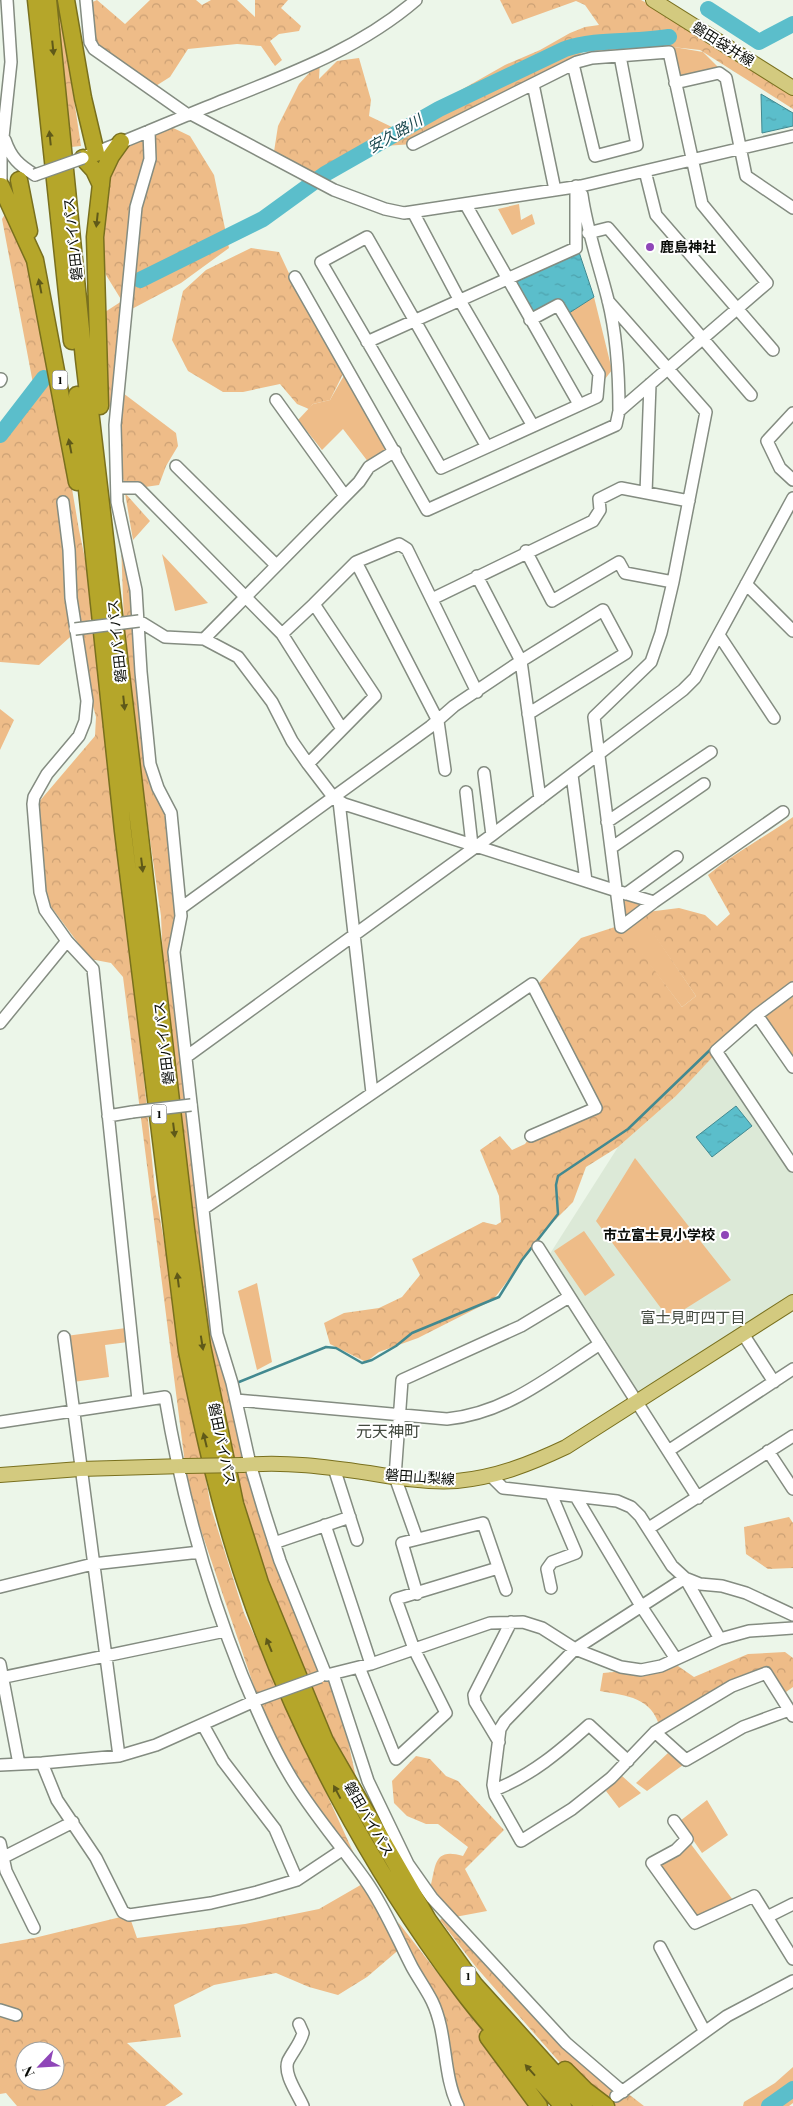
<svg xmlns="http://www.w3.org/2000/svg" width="793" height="2106" font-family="'Playfair Display','Noto Sans JP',serif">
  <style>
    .built { fill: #dce9d7 }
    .green { fill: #eebc88 }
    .forest { fill: url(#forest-crowns); fill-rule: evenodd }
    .water { fill: url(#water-ripples); stroke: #428990 }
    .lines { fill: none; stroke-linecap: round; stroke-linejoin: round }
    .stream { stroke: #428990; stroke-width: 2.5 }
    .river { stroke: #5bbecb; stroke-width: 16 }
    .minor-casing { stroke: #848c81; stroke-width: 14 }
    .major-casing { stroke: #79701e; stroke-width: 16 }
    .highway-casing { stroke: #79701e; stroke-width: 19 }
    .minor { stroke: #fff; stroke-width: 11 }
    .major { stroke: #d3ca7f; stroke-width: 14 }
    .highway { stroke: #b5a62a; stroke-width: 16 }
    .minor-bridge-casing { stroke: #848c81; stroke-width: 14; stroke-linecap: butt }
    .major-bridge-casing { stroke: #79701e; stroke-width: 16; stroke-linecap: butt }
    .minor-bridge { stroke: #fff; stroke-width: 11 }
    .major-bridge { stroke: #d3ca7f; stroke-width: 14 }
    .oneway { fill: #5f5919 }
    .poi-dot { fill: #8f46b8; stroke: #fff; stroke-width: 2 }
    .labels { text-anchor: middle; stroke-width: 4; stroke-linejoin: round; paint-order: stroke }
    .shield { fill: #fff; stroke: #535552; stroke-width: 1 }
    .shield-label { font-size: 12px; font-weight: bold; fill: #090c08 }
    .street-label { font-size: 14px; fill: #090c08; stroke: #fff }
    .poi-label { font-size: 14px; font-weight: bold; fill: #090c08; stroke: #fff; text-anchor: start }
    .water-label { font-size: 15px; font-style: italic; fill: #1a474d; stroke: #fff }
    .neighbourhood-label { font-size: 15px; fill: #42493f; stroke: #fff }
    .quarter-label { font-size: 16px; fill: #42493f; stroke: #fff }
  </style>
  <defs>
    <pattern id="forest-crowns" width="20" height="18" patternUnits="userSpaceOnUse" patternTransform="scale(1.25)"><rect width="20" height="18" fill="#eebc88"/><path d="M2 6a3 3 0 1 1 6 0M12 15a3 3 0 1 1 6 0" fill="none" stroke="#cba074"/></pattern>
    <pattern id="water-ripples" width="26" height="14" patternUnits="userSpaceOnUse" patternTransform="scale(1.25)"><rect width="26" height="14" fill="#5bbecb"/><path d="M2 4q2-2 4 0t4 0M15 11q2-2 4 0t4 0" fill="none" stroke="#4ea2ad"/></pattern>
  </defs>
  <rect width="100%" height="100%" fill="#ecf6e9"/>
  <!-- built -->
  <path class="built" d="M712,1056L793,1166V1302L637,1402L546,1260L618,1147L676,1096Z"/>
  <!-- green -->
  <path class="green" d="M674,47L703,52L721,70L675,83Z
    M519,204L521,220L532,214L535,224L512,235L498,209Z
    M594,297L612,370L605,379L565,315Z
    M346,372L392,453L369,463L343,429L322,450L298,420L313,404L330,400Z
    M162,554L208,603L175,611Z
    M617,891L651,905L640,913L696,996L682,1007L621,927Z
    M793,988V1064L757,1015Z
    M635,1158L731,1280L669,1319L596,1221Z
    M584,1231L615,1275L585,1296L554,1251Z
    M257,1283L272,1362L257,1370L238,1291Z
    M126,1328L128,1342L105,1345L109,1377L73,1382L66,1336Z
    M668,1753L683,1765L647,1791L636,1783Z
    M622,1776L641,1793L619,1808L606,1791Z
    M707,1800L728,1835L702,1853L680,1821Z
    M687,1839L736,1904L695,1923L652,1863Z
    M793,2067V2103L789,2106H743L744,2102L775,2083Z"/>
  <!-- forest -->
  <path class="forest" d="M54,0H59L81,146L71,147Z
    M97,0L125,24L150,0H196L202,5L211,0H237L255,17V0H288L281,8L301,26L299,31L279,34L270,41L282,60L275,66L261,46L237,44L188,49L170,77L151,89L90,42L86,5Z
    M500,0H641L722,43L793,88V109L700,50L663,46L583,52L551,75L413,144L356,148L349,161L309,176L273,158L278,126L299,84L320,61L319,79L337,61L359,58L371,100L369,116L394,128L505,65L540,50L570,33L585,27L599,25L585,5L576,1L512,24Z
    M165,124L190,136L214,175L229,248L181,283L128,311L119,390L176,433L178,446L166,466L159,485L138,488L124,482C107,428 106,368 105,312L122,301L106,275L96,226L101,185L121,142Z
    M7,211L22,230L52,371L79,530L88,573L100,611L81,628L99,626L155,1190L211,1508L244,1613L360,1867L306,1800L266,1722L189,1495L123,977L111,963L90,959L46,900L38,803L95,736L96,717L83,669L79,629L39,665L0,662V436L35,394L2,219Z
    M251,248L279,252L294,284L345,370L330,400L313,404L309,409L297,404L280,384L243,392H223L188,371L172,340L183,291L206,270Z
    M125,493L150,521L133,540Z
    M120,518L140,632L147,736L172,826L181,908L171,937L213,1299L277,1552L335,1680L362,1806L252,1558L231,1487L168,1077L161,916L142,784L124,623Z
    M0,709L14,720L0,750Z
    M793,817V1014H753L676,1096L618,1147L586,1167L573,1202L548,1227L493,1300L418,1338L379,1352L366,1362L330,1344L324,1323L344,1313L379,1308L402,1297L420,1275L412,1259L483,1222L496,1225L501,1222L499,1196L480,1150L500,1136L512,1150L525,1144L531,1136L596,1108L538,984L581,938L621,925L682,1007L696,996L639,913L679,908L705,915L717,926L730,914L708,875C734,853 765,837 793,817Z
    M789,1517L793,1523V1568L768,1569L746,1554L744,1527Z
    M785,1652L793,1658V1687L786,1692L765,1667L660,1728C652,1697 627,1696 600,1691L603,1673L678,1666L694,1677L748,1654Z
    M416,1756L430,1759L446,1776L458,1781L504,1830L465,1869L487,1911L455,1917L430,1889C436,1866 433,1847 463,1856L468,1847L438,1824H426L407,1816L394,1803L392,1781Z
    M371,1879L402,1947L367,1977L338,1995L309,1987L276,1973L214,1985L174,2005L181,2037L127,2043L183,2094L165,2106H17L6,2093L0,2094V1944L34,1938L129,1915L137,1938L245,1924L319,1909ZM25,2051H55V2081H25Z
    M446,1916L601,2073L644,2106H598L476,1967L440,1920Z
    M398,1922L497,2049L533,2106H459L447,2063Z"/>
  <!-- water -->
  <path class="water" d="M761,94L793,113V126L762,133Z
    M579,252L594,297L566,315L558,302L535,313L530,311L516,282Z
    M736,1106L752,1126L712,1157L696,1137Z"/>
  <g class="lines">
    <!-- stream -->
    <path class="stream" d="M239,1382L326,1347L336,1348L362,1363L372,1360L396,1346L412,1333L499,1297L522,1260L558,1214L556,1185L558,1176L628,1129L712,1048"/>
    <!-- river -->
    <path class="river" d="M708,9L759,42L793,24
      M140,280L263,219L325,174L439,109L565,49C596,38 635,43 669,37
      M0,435L44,378
      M769,2106L793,2089"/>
    <!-- minor casing -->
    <g class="minor-casing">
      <path id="minor" d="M86,0L90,42L94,49L188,115
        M573,64L595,156L637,145L620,56
        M675,83L719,73L726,78L746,176L793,208
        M533,84L555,190
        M191,114L334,190L385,209L404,213L581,186L793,136
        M149,131L150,159L136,207L115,425L117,502L136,590L141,672L150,764L158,788L171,813L181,916L174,952L217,1334L232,1383L250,1464L264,1511L280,1561L326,1675
        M5,140C11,158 19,165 35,175
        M89,155C132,139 174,120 217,103C287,75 358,50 416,0
        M645,171L656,215L773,350
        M1,186V156L11,62L7,0
        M582,195C587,231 599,264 608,300C617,336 619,373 619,411
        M466,205L579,404
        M413,212L459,299L533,426
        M588,233L608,228L751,395
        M295,277L427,510L616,425L619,411L767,283L702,204L669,52L592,58L577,62L413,144
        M608,301L706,412L673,582L661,633L651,662L594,717L621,927L654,902
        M367,342L576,248V186
        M0,381L1,379
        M276,400L345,496
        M793,413L767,441L780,468L793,480
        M487,447L367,237L321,262L441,468L597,397L599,374L558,305L530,320
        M176,466L276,565
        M117,488H138L282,634L342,729
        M646,493L650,384
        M63,502L69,550L71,598L87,701L85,721L79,736L47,774L34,797L33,804L40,892L45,910L67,941L93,969L138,1400
        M526,551L552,601L619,562L625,573L673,582
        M356,562L399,544L407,549L477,692
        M477,576L521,661L540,799
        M746,584L793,631
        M432,599L593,521L600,510L599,499L621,488L689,501
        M314,604L356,562L438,721L445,770
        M139,621L165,637L204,639L238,657L272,702L292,741L308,764L334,798L344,804L617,891L654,902L783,812
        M282,634L314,604L375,696L308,764
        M719,635L774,718
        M204,639L359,482L369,467L395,451
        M484,773L492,835
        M572,775L586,881
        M466,792L472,845
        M339,801L372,1093
        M607,822L711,752
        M611,848L704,784
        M626,894L677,857
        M181,908L430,727L454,706L521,661L603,610L626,653L528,714
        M793,988L757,1015L716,1051L793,1166
        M757,1015L793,1067
        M0,1023L67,941
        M186,1057L492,835L683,690L695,678L793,498
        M108,1116L132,1112
        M203,1209L532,984L596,1108L531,1136
        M538,1247L698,1498
        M743,1334L774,1382
        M64,1337L119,1756
        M236,1400L447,1419C507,1413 550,1376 600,1344
        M0,1422L165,1397C181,1493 206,1585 242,1675C256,1708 270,1742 289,1774C311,1812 341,1845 366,1881C385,1908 397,1938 412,1967C418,1978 426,1989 432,2001C448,2034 442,2073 458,2106
        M668,1451L793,1369
        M768,1451L793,1489
        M334,1468L357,1540
        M491,1476L503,1488L617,1501L631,1507L640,1516L672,1566L685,1578L700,1584L722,1586L746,1593L793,1615
        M576,1497L641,1606L676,1659
        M325,1525L371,1664
        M649,1528L793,1436
        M417,1539L395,1477L402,1380L521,1326L569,1297
        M274,1543L350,1517
        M0,1587L93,1564L200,1552
        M551,1588L547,1569L552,1562L576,1553L551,1494
        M417,1594L402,1543L483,1523L506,1590
        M720,1639L685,1578L575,1649L505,1721L500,1729L493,1785L495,1795L521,1841L572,1809L611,1778L655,1732L732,1686L766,1673L793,1716
        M0,1664L19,1764
        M359,1667L396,1759L446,1713L414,1649L396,1599L498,1568
        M333,1674L368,1781L408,1864L432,1898L566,2043L623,2092
        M327,1675L371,1664L490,1623L523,1622L542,1628L575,1649L621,1667L641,1670L661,1666L720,1639L749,1631L793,1628
        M0,1678L225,1631
        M203,1725L223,1761L275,1829L297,1880
        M655,1732L686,1760L743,1727L789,1710
        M499,1742L475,1702L474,1695L511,1622
        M42,1763L57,1800L96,1858L123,1912L129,1915L211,1903L257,1892L297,1880L342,1850
        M0,1765L42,1763L119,1756L156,1745L259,1699
        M494,1790C531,1776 560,1751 589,1725L628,1761
        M674,1821L687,1839L676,1850L652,1863L695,1923L754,1896L793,1959
        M0,1843L6,1871L34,1928
        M4,1857L73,1822
        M767,1917L793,1904
        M660,1947L705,2032
        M0,2010L16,2015
        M299,2024L303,2033C300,2044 293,2051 288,2061C283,2074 298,2094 303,2106
        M616,2096L727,2016L793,1981"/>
    </g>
    <!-- major casing -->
    <g class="major-casing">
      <path id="major" d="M653,0L793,88
        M243,1465C285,1461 328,1467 369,1473C398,1478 428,1483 457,1481C497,1477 530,1464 566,1447L793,1302
        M0,1475L80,1469L185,1466"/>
    </g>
    <!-- highway casing -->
    <g class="highway-casing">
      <path id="highway" d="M36,0L72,341
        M48,0L84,359L186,1229L202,1346L235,1504L260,1583L325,1741L428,1920L474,1984L584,2106
        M66,0L83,98L96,153
        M83,158L94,170L101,185
        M19,180L29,231
        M1,186L35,260L77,482
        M77,395L123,831L187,1351C203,1430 220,1508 246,1584C295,1728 370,1868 461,1989C492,2031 529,2068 563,2106
        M100,406L95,237L102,175L111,156L121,142
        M488,2037L539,2106
        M565,2070L585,2090L606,2106"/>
    </g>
    <!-- minor -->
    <use href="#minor" class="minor"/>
    <!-- major -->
    <use href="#major" class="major"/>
    <!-- highway -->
    <use href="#highway" class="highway"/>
    <!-- minor-bridge casing -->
    <g class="minor-bridge-casing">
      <path id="minor-bridge" d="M35,175L83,158
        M75,629L139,621
        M132,1112L191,1105
        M259,1699L320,1677"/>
    </g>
    <!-- major-bridge casing -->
    <g class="major-bridge-casing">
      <path id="major-bridge" d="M185,1466L243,1465"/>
    </g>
    <!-- minor-bridge -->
    <use href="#minor-bridge" class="minor-bridge"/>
    <!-- major-bridge -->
    <use href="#major-bridge" class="major-bridge"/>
  </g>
  <!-- one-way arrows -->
  <defs><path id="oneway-solid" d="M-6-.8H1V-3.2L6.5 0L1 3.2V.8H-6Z" transform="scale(1.25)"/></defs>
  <g class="oneway">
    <use href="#oneway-solid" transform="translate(53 48) rotate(84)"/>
    <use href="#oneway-solid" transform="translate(50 138) rotate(-96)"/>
    <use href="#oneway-solid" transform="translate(97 220) rotate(96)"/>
    <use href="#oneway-solid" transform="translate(40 286) rotate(-101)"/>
    <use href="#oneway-solid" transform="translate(70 446) rotate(-101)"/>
    <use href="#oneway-solid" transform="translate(124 703) rotate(84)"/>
    <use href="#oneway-solid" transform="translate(142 865) rotate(83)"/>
    <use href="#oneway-solid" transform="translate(174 1130) rotate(83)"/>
    <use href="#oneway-solid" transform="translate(178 1280) rotate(-97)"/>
    <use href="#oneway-solid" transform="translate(202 1343) rotate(81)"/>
    <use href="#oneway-solid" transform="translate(205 1440) rotate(-104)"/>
    <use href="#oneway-solid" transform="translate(269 1645) rotate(-112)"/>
    <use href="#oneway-solid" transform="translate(337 1792) rotate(-118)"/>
    <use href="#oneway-solid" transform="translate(530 2070) rotate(-132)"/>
  </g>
  <!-- markers -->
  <g class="poi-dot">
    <circle cx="650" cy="247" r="5"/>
    <circle cx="725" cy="1235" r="5"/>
  </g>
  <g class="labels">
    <!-- shield labels -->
    <g class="shield">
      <rect x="52.5" y="370.5" width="15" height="19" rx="4"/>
      <rect x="151.5" y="1104.5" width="15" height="19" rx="4"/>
      <rect x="460.5" y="1966.5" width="15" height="19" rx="4"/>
    </g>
    <g class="shield-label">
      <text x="60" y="384">1</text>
      <text x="159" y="1118">1</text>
      <text x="468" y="1980">1</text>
    </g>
    <!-- street labels -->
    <g class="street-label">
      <text transform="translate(723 44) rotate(32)" y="5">磐田袋井線</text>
      <text transform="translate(73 239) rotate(-96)" y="5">磐田バイパス</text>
      <text transform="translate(117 641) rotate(-96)" y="5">磐田バイパス</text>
      <text transform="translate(164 1043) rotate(-97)" y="5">磐田バイパス</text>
      <text transform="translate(222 1444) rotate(78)" y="5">磐田バイパス</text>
      <text transform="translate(420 1477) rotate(4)" y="5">磐田山梨線</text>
      <text transform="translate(369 1819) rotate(60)" y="5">磐田バイパス</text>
    </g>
    <!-- poi labels -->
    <g class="poi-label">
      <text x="660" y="252">鹿島神社</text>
      <text x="715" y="1240" text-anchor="end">市立富士見小学校</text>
    </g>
    <!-- water labels -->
    <g class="water-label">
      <text transform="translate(395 134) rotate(-30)" y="5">安久路川</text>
    </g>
    <!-- neighbourhood labels -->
    <g class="neighbourhood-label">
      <text x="693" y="1323">富士見町四丁目</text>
    </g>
    <!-- quarter labels -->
    <g class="quarter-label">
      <text x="388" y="1437">元天神町</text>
    </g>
  </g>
  <!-- north arrow -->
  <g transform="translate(40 2066) rotate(245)"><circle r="24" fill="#ffffff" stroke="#9d9e9c"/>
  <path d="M0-4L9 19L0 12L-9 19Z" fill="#8f46b8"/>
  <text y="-8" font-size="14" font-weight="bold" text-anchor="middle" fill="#090c08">N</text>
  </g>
</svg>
